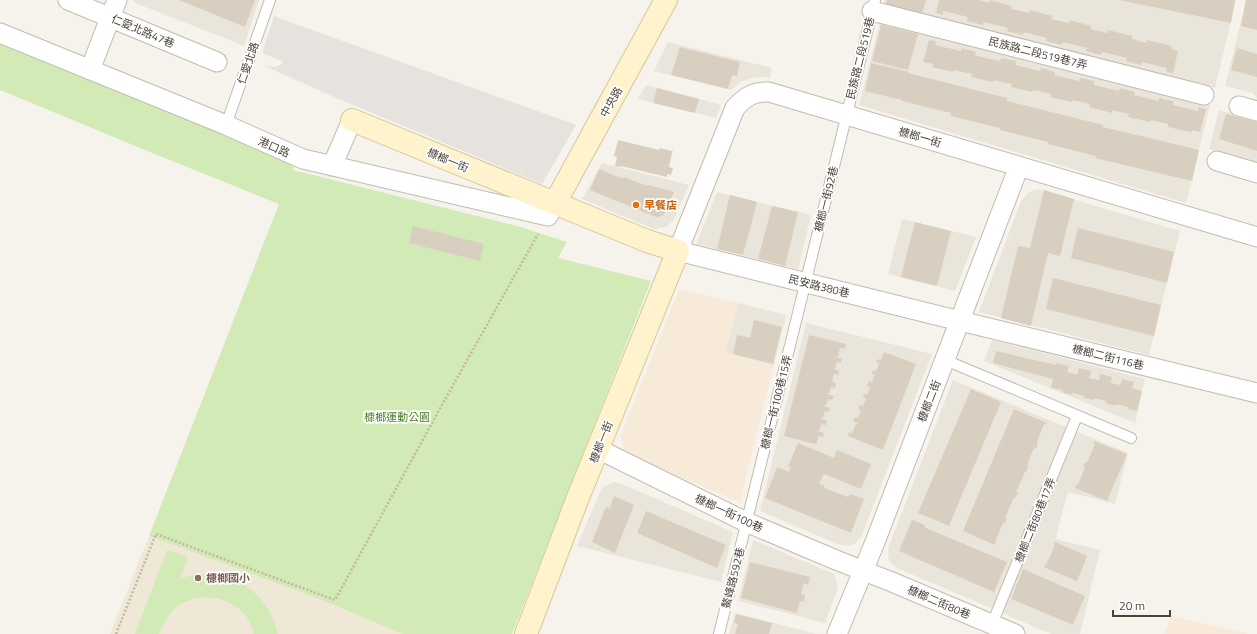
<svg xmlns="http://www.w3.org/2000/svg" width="1257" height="634" font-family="'Titillium Web','Noto Sans TC',sans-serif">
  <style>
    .residential { fill: #eae5da }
    .commercial { fill: #f7ead8 }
    .industrial { fill: #e6e2dd }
    .education { fill: #efe8d6 }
    .green { fill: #d2eab5 }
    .building { fill: #d8cfc1 }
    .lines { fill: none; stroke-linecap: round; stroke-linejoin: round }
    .lane-casing { stroke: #c2bbae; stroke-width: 12 }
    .street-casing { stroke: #c2bbae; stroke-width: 21 }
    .secondary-casing { stroke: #d6c79b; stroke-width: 24 }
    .path { stroke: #c4b79f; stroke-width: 2.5; stroke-dasharray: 2 2; stroke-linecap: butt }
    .lane { stroke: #fff; stroke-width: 10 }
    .street { stroke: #fff; stroke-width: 19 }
    .secondary { stroke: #fff3cd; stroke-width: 22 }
    .food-dot { fill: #e8710a; stroke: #fff; stroke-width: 1.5 }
    .education-dot { fill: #8d6e63; stroke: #fff; stroke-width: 1.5 }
    .labels { text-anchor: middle; stroke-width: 3.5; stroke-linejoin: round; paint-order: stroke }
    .street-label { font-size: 11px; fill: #4b4439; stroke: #fff }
    .food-label { font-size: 11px; font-weight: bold; fill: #c56008; stroke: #fff; text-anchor: start }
    .park-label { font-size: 11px; fill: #4a7f2a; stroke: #fff }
    .education-label { font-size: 11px; font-weight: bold; fill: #785e54; stroke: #fff; text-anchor: start }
  </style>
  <rect width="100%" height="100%" fill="#f6f3ec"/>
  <!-- residential -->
  <path class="residential" d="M133,0H259L244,46L133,2Z
    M885,0H1236L1215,88L884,5Z
    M1246,0H1257V98L1253,93L1225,86Z
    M880,22L1210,105L1186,203L859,105Z
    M668,42L772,68L770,78L761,77L752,78L740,82L731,90L654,71Z
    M646,85L721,105L716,118L638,99Z
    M1219,110L1257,120V164L1209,149Z
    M602,163L689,185L673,221L666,227L654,229L582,199Z
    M1038,189L1180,231L1149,355L979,312L1021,201L1027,194L1031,191Z
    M717,192L811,215L798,269L696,244Z
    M902,219L976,237L955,291L888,274Z
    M738,303L786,315L774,365L725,353Z
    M806,323L932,354L861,537L856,543L849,546L837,544L760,511Z
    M992,340L1145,379L1135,423L984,361Z
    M953,380L1128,453L1115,504L1068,492L1058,528L1056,539L1100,550L1080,634H1051L897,568L892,564L889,560L888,555L889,546Z
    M614,482L622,484L733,532L721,582L577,546L600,492L603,487Z
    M753,540L834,574L838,588L825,623L738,601Z
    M735,613L817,634H729Z"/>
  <!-- commercial -->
  <path class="commercial" d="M679,289L738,303L725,353L774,365L740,502L633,457L627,453L622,444L621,435Z
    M1171,616L1249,634H1164Z"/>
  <!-- industrial -->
  <path class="industrial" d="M274,16L304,27L576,125L542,184L334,97L265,66L276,67L284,62L262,53Z"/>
  <!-- education -->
  <path class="education" d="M149,536L317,598L403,634H110Z"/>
  <!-- green -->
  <path class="green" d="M0,40L295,164L293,170L517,226L567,242L558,258L651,281L512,634H403L317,598L149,536L279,204L145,150L0,90Z
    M167,550L188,557L180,579C224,562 268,589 278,634H254C247,598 199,586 173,610C167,617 162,625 159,634H135Z"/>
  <!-- building -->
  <path class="building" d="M179,0H255L245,27Z
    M887,0H926L922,14L886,4Z
    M939,0H978L989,3L990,0L1012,6L1011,9L1029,13L1030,10L1052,16L1051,19L1069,23L1070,20L1091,26V29L1107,33L1108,30L1132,36V39L1146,43L1147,40L1172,46L1171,49L1178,51L1173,73L1166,72L1167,68L1142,62L1141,65L1126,61L1127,58L1102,52L1101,55L1086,51L1087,48L1063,42L1062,45L1046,41L1047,38L1024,32L1023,35L1007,31L1008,28L984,22L983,25L967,21L968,17L943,11V15L936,13Z
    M1119,0H1235L1231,23Z
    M1246,0H1257V30L1241,26Z
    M881,25L918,34L908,70L872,61Z
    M929,40L936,41L935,45L961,51L962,48L976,52L975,55L985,58L1000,61L1001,58L1016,61L1015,65L1040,71L1041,68L1055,72L1054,75L1079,81L1080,78L1095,81L1094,85L1119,91L1120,88L1135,92L1134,95L1158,101L1159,98L1166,100L1173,101V105L1198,111V107L1206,109L1200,132L1192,130L1191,132L1168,127V124L1151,120L1150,122L1128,117L1129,114L1112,110V113L1089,107L1090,104L1073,100L1072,102L1050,97L1051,94L1039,91L1033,90L1032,92L1011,87L1012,84L1002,82L993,80V82L971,77L972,74L953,70V72L932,67L933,64L923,62Z
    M680,47L740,62L737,76L732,75L728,89L671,75Z
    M1237,48L1257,54V77L1231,70Z
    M871,63L909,72L908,73L1007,98V101L1103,125V127L1199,150L1192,181L1095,158L1096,156L1048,144V142L1000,130V128L951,116V113L902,101V100L865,91Z
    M657,88L699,99L695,113L653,103Z
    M1226,114L1257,122V151L1219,139Z
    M618,140L659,150L660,148L672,151L673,149L669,167L673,168L671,175L667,174V177L621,166V167L615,166L617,157L614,156Z
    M599,169L623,179L624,177L647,186L648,185L674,192L666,212L662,216L656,217L590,190Z
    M1044,190L1074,199L1060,256L1048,253L1031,326L1001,318L1018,246L1030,248Z
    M730,195L757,202L743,255L717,249Z
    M772,206L798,212L785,266L758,259Z
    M915,222L951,231L937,286L901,277Z
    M413,226L484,244L480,261L409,243Z
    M1078,228L1174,252L1167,283L1071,258Z
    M1053,278L1161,305L1154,336L1046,309Z
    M754,320L782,327L773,364L733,354L737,335L750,338Z
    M809,335L846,344L845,349L840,348L838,356H837L836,357L842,359L841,363L837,362L835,368L834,369L839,371L838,375L834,374L832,381L831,380V381L836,383L835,388L831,387L829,393H828L827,394L834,396L832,400L828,399L826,405L824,406L830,408L829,412L825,411L823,418L822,417L821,419L827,420L826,425L821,424L820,430H818V431L824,433L823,437L818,436L817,443L815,444L784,436Z
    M996,351L1039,361L1056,365L1057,363L1069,366L1067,372L1077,375L1079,368L1091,371L1089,378L1099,380L1100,374L1112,377L1111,383L1120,385L1122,379L1134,382L1132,388L1142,391L1137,411L1127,409L1128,407L1116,404L1115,406L1106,403V401L1094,398V400L1084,398V396L1073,393L1072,395L1062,392L1063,390L1051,388L1053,379L993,363Z
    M884,352L916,364L883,450L848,436L849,432L852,433L856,424H857L858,423L853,421L855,417L858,418L860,412H862L858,409L860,405L863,406L865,400L866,401L867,399L863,398L864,394L867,395L870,388H871L867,386L869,381L872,383L874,376H876L872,374L873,370L876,371L879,364H881L876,362L878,359L881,360Z
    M971,389L1001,402L949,526L918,513Z
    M1014,409L1047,423L1046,425L1044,424L1037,442L1038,443L1036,449L1034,448L1030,457L1027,466L1028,467L1026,472H1025L1016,492L1018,493L1015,498L1014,497L1005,518L1007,519L1004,524L1003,523L995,542L996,543L995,545L963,531Z
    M1094,441L1127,454L1107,501L1075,488L1076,485H1078L1085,467H1084V464L1086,462L1087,463L1095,444L1093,443Z
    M798,443L834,458L837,450L871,464L861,489L824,474L819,484L825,486L824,488L848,497L850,494L864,499L851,533L765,498L777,467L789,472L791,467L788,466Z
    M614,496L634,505L615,553L592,542L606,507L610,508Z
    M646,511L726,545L717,568L637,533Z
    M912,520L925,525L924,527L971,547L1007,562L994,592L899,551Z
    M1055,542L1087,556L1077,581L1044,567L1045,564L1046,565L1055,545L1053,544Z
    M750,562L810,577L808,585L804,583L801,594L805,595L804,602L800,601L797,613L741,598Z
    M1023,569L1085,596L1073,625L1011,599Z
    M736,614L772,623L769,634H735L738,624L734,623Z"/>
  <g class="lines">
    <!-- lane casing -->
    <g class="lane-casing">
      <path id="lane" d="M226,125L270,0
        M945,360L1131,438
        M992,624L1077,416
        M719,634L875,0"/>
    </g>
    <!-- street casing -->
    <g class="street-casing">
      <path id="street" d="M68,0L217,62
        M872,11L1204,95
        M0,33L226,125L303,159L548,216L555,203
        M90,70L117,0
        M1239,106L1257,111
        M1217,161L1257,173
        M332,166L352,120
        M1257,237L769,92C754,91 745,97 735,108L678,251L960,321L1257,393
        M598,449L746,522L836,560L892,582L1015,634
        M837,634L875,542L1019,166"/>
    </g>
    <!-- secondary casing -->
    <g class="secondary-casing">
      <path id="secondary" d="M352,120L647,241L678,251L577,500L526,634
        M555,203L666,0"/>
    </g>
    <!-- path -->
    <path class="path" d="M116,634L156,534L335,600L443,403L538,234"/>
    <!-- lane -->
    <use href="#lane" class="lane"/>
    <!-- street -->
    <use href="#street" class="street"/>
    <!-- secondary -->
    <use href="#secondary" class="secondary"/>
  </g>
  <!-- markers -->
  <circle class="food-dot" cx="636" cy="205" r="4"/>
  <circle class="education-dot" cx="198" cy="578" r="4"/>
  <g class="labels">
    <!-- street labels -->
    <g class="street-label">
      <text transform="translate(143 31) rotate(23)" y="4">仁愛北路47巷</text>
      <text transform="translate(1038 53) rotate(14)" y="4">民族路二段519巷7弄</text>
      <text transform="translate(860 58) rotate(-76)" y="4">民族路二段519巷</text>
      <text transform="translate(248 63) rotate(-71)" y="4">仁愛北路</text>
      <text transform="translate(611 102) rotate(-61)" y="4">中央路</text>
      <text transform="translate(920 137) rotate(16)" y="4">槺榔一街</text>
      <text transform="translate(274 147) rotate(24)" y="4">港口路</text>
      <text transform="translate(448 160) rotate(23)" y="4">槺榔一街</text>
      <text transform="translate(826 199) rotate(-76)" y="4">槺榔一街92巷</text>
      <text transform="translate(819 286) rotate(14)" y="4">民安路380巷</text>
      <text transform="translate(1108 357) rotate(14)" y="4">槺榔二街116巷</text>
      <text transform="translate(929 401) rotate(-69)" y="4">槺榔二街</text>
      <text transform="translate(776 402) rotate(-76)" y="4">槺榔一街100巷15弄</text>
      <text transform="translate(601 442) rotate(-68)" y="4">槺榔一街</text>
      <text transform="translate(729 513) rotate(25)" y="4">槺榔一街100巷</text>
      <text transform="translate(1035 520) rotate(-68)" y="4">槺榔二街80巷17弄</text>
      <text transform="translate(733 578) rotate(-76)" y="4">鰲峰路592巷</text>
      <text transform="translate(939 602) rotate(23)" y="4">槺榔二街80巷</text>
    </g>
    <!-- food labels -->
    <g class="food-label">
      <text x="644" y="209">早餐店</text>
    </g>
    <!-- park labels -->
    <g class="park-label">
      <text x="397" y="421">槺榔運動公園</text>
    </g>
    <!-- education labels -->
    <g class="education-label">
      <text x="206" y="582">槺榔國小</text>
    </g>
  </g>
  <!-- scale -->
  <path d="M1113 610v6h57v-6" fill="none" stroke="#4b4439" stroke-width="2"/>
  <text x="1119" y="610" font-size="12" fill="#4b4439" stroke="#ffffff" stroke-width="3" paint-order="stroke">20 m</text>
</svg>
